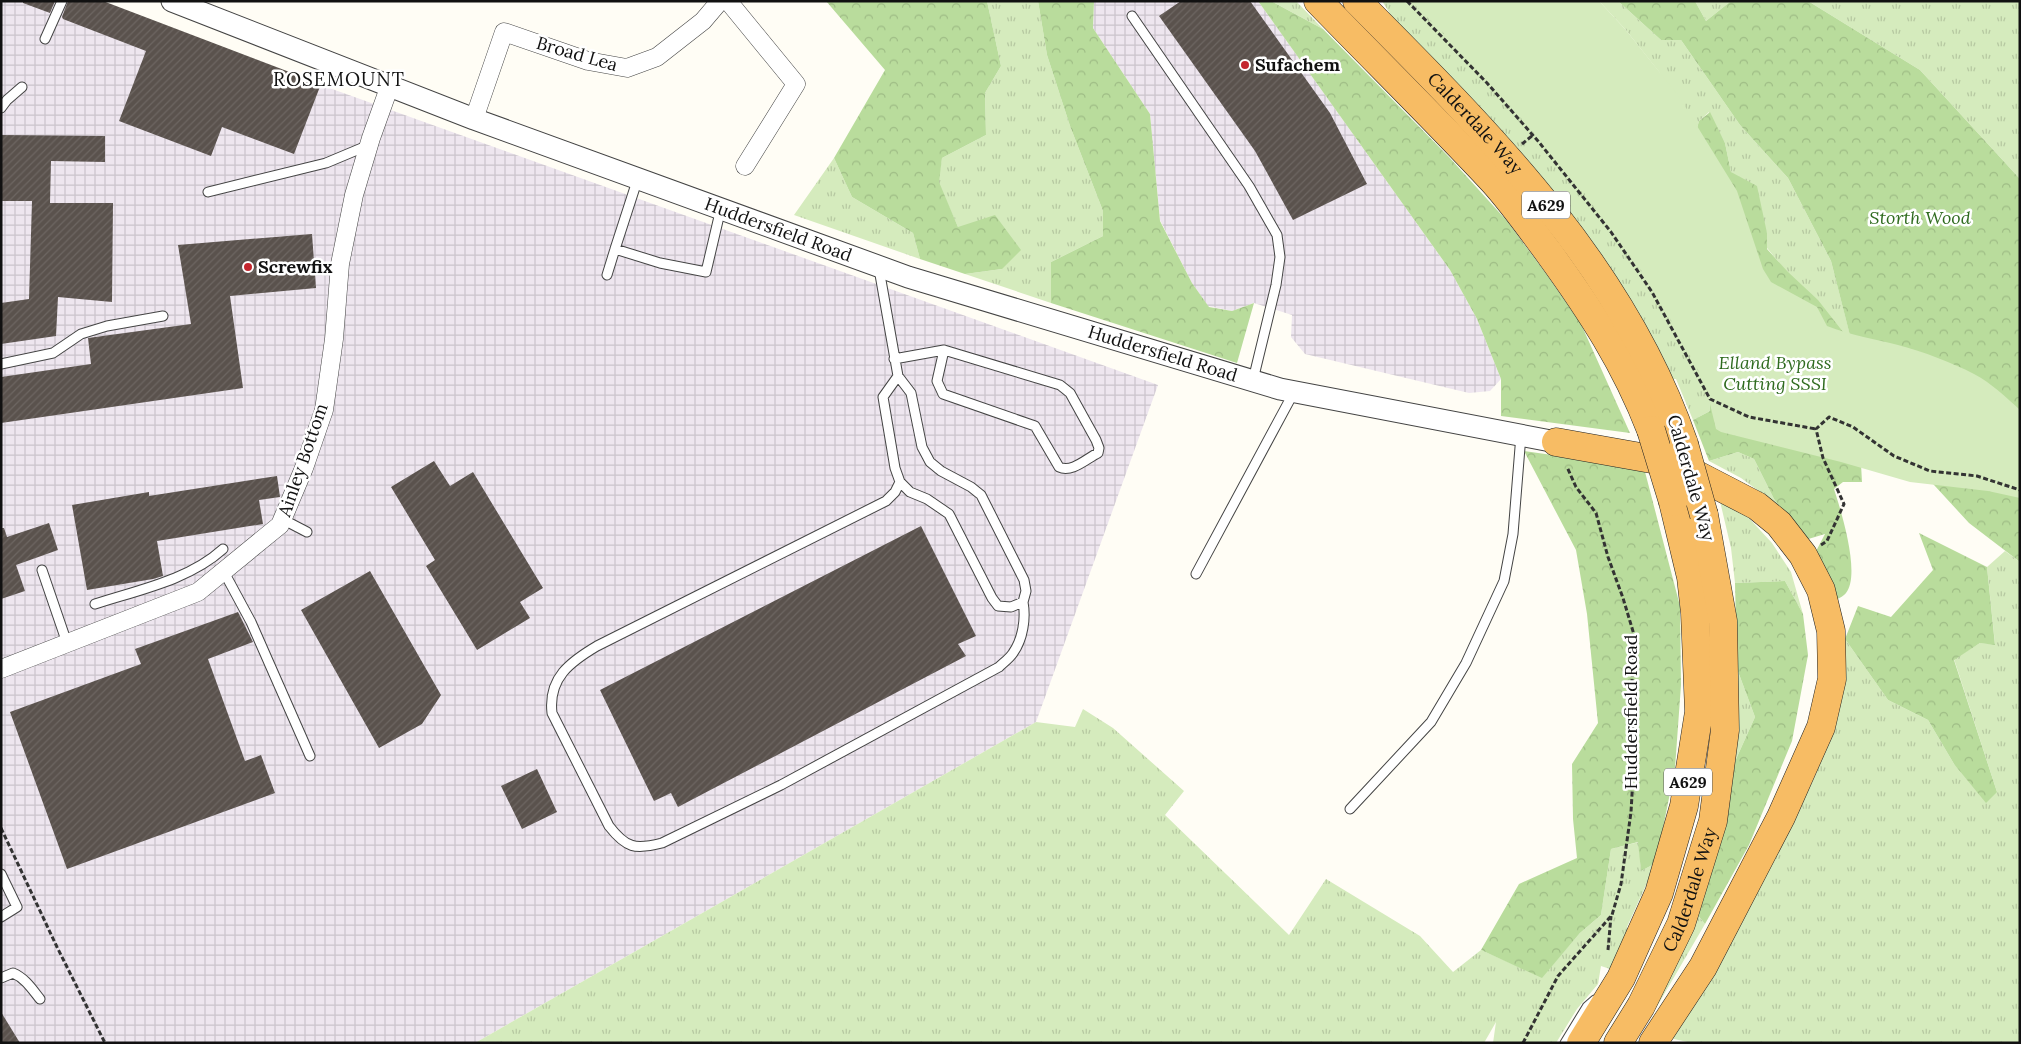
<svg xmlns="http://www.w3.org/2000/svg" width="2021" height="1044" font-family="Lora,serif">
  <style>
    .industrial { fill: url(#industrial-grid) }
    .grass { fill: url(#grass-tufts) }
    .forest { fill: url(#forest-crowns) }
    .park { fill: #d5ebbd }
    .building { fill: url(#building-hatch) }
    .lines { fill: none; stroke-linecap: round; stroke-linejoin: round }
    .service-casing { stroke: #444; stroke-width: 11 }
    .minor-casing { stroke: #444; stroke-width: 19 }
    .tertiary-casing { stroke: #444; stroke-width: 23 }
    .trunk-casing { stroke: #222; stroke-width: 29 }
    .path { stroke: #333; stroke-width: 3; stroke-dasharray: 5 2.5; stroke-linecap: butt }
    .service { stroke: #fff; stroke-width: 9 }
    .minor { stroke: #fff; stroke-width: 18 }
    .tertiary { stroke: #fff; stroke-width: 21 }
    .trunk { stroke: #f7bc64; stroke-width: 28 }
    .trunk-bridge-casing { stroke: #222; stroke-width: 29; stroke-linecap: butt }
    .trunk-bridge { stroke: #f7bc64; stroke-width: 28 }
    .poi-dot { fill: #c4262e; stroke: #fff; stroke-width: 2 }
    .labels { text-anchor: middle; stroke-width: 5; stroke-linejoin: round; paint-order: stroke }
    .shield { fill: #fff; stroke: #585858; stroke-width: 1 }
    .shield-label { font-size: 16px; font-weight: bold; fill: #111 }
    .street-label { font-size: 18px; fill: #111; stroke: #fff }
    .poi-label { font-size: 18px; font-weight: bold; fill: #111; stroke: #fff; text-anchor: start }
    .park-label { font-size: 18px; font-style: italic; fill: #2f6b1f; stroke: #fff }
    .neighbourhood-label { font-size: 19px; letter-spacing: 1px; fill: #111; stroke: #fff }
  </style>
  <defs>
    <pattern id="industrial-grid" width="8" height="8" patternUnits="userSpaceOnUse" patternTransform="scale(1.25)"><rect width="8" height="8" fill="#eee6ef"/><path d="M0 4h8M4 0v8" fill="none" stroke="#cbc4cc"/></pattern>
    <pattern id="grass-tufts" width="24" height="20" patternUnits="userSpaceOnUse" patternTransform="scale(1.25)"><rect width="24" height="20" fill="#d5ebbd"/><path d="M3 7l-1-3M5 7V3M7 7l1-3M15 17l-1-3M17 17v-4M19 17l1-3" fill="none" stroke="#b6c8a1"/></pattern>
    <pattern id="forest-crowns" width="20" height="18" patternUnits="userSpaceOnUse" patternTransform="scale(1.25)"><rect width="20" height="18" fill="#b9dc9c"/><path d="M2 6a3 3 0 1 1 6 0M12 15a3 3 0 1 1 6 0" fill="none" stroke="#9ebc85"/></pattern>
    <pattern id="building-hatch" width="6" height="6" patternUnits="userSpaceOnUse" patternTransform="scale(1.25)"><rect width="6" height="6" fill="#5a524d"/><path d="M-1 1l2-2M0 6l6-6M5 7l2-2" fill="none" stroke="#6d6662"/></pattern>
  </defs>
  <rect width="100%" height="100%" fill="#fffdf5"/>
  <!-- industrial -->
  <path class="industrial" d="M1,1H87L1158,385L1036,722L475,1043H1Z
    M1094,1H1258L1450,270L1477,319L1501,379L1490,391L1469,393L1305,354L1291,337L1292,315L1254,303L1232,311L1208,306L1192,283L1160,220L1150,114L1093,28Z"/>
  <!-- grass -->
  <path class="grass" d="M987,1H1038L1047,55L1070,126L1103,211V236L1051,262V303L965,274L1002,269L958,227L938,182L942,158L986,135L985,93L1001,66Z
    M1271,1H1296L1323,29Z
    M1382,1H1458L1660,73L1625,29L1599,1H1618L1661,40H1681L1740,125L1788,178L1831,261L1859,370L1787,272L1767,248V233L1731,172L1725,143L1709,112L1699,121L1692,147L1639,226L1709,383L1710,411L1693,420L1676,379H1669L1399,28Z
    M1695,1H1731L1706,21Z
    M1808,1H2020V179L1920,70Z
    M834,158L852,197L913,233L920,259L794,215Z
    M1738,452L1754,459L1774,499L1793,523L1760,492L1741,478L1709,461Z
    M1719,497L1747,516L1772,543L1791,572L1803,614L1785,581L1735,583L1731,548Z
    M2005,551L2020,562V1043H1692L1665,1037L1777,855L1816,774L1830,725L1842,638L1845,639L1888,700L1928,720L1954,764L1997,792L1954,659L1980,643L1995,644L1987,567Z
    M1733,658L1755,717L1728,777Z
    M1083,709L1113,728L1184,791L1165,815L1289,935L1326,879L1420,936L1453,972L1481,950L1542,977L1580,933L1601,915L1611,849L1639,842L1641,871L1656,863L1627,927L1628,936L1613,970L1601,966L1598,984L1577,1009L1556,1043H1493L1496,1022L1484,1043H475L1036,722L1075,727Z
    M1693,909L1705,924L1659,1003L1634,1043Z"/>
  <!-- forest -->
  <path class="forest" d="M826,1H987L1001,66L985,93L986,135L942,158L939,182L958,227L995,215L1021,250L1002,269L965,274L920,259L913,233L852,197L834,158L885,70Z
    M1038,1H1094L1093,28L1150,114L1160,221L1192,283L1209,307L1232,311L1254,303L1237,363L1051,303V262L1103,236V211L1070,126L1047,55Z
    M1258,1H1271L1323,29L1449,157L1507,221L1547,275L1581,324L1630,433L1501,416V379L1477,319L1450,270Z
    M1618,1H1695L1706,21L1731,1H1808L1920,70L2020,179V562L1969,523L1888,435L1860,446L1862,482H1843L1834,489C1841,511 1861,574 1846,593C1844,596 1839,598 1836,600L1814,555L1825,534L1805,540L1774,499L1754,459L1738,452L1709,461L1693,420L1710,411L1709,383L1705,351L1692,147L1699,121L1710,112L1725,143L1731,172L1757,186L1767,233V249L1788,272L1818,300L1847,337L1857,363L1831,261L1788,178L1740,125L1681,40H1661Z
    M1524,451L1644,468L1680,606L1681,685L1675,768L1656,863L1641,871L1638,842L1611,849L1601,915L1580,933L1542,978L1481,950L1519,884L1577,858L1573,819L1572,764L1598,723L1587,614L1576,550Z
    M1919,533L1987,567L1995,645L1980,643L1954,660L1997,792L1986,803L1954,764L1928,720L1888,700L1845,639L1858,606L1891,617L1933,570Z
    M1785,581L1803,614L1808,655L1792,741L1749,845L1705,924L1693,909L1728,777L1755,717L1733,658L1736,626L1735,583Z"/>
  <!-- park -->
  <path class="park" d="M1411,1H1599L1625,29L1678,95L1737,191L1763,269L1771,282L1817,307L1827,326C1851,335 1874,339 1898,345C1924,352 1951,362 1974,374C1991,383 2006,397 2020,410V498L1988,491L1910,482L1841,462L1721,432L1716,429L1705,383L1652,285L1574,179L1469,58Z"/>
  <!-- building -->
  <path class="building" d="M23,1H55L50,13L23,3Z
    M68,1H103L321,84L294,154L222,127L211,156L119,121L146,51L63,19L62,17Z
    M1181,1H1250L1330,113L1367,184L1293,220L1255,151L1159,16Z
    M1,135L105,136V162L51,161L50,203H113L112,302L58,297L56,336L1,344V303L29,299L32,201H1Z
    M312,234L316,288L230,296L243,388L1,423V377L91,364L88,338L191,324L178,245Z
    M434,461L450,486L473,472L543,588L520,602L530,618L477,650L426,566L435,560L391,487Z
    M277,476L280,497L259,500L263,524L157,541L163,576L153,579L87,590L72,505L149,492V496Z
    M49,523L58,550L16,565L25,591L1,599V528H4L7,537Z
    M921,526L976,636L958,644L966,656L678,807L671,793L654,801L600,690Z
    M370,571L441,695L422,724L379,748L301,610Z
    M238,612L253,642L208,659L245,761L261,755L275,793L67,869L10,712L141,664L135,649Z
    M537,769L557,812L522,829L501,786Z
    M1,1012L20,1043H1Z"/>
  <g class="lines">
    <!-- service casing -->
    <g class="service-casing">
      <path id="service" d="M1132,16L1249,186L1277,235L1280,257L1276,285L1253,380
        M45,39L62,1
        M1,108L7,100L22,87
        M638,178L615,249L660,263L706,272L721,208
        M208,192L326,163L369,145
        M879,269L898,376L911,393L922,447L930,462L941,471L971,487L981,495L1024,580L1026,591L1023,602L1011,607L998,606L992,598L949,514L927,499L910,492L900,482L895,468L883,397L898,376
        M607,275L615,249
        M894,359L944,350L1060,385L1070,393L1096,440L1099,448L1098,453C1086,459 1072,473 1059,467L1035,426L943,394L937,381L944,350
        M1,364L53,353L81,334L107,326L163,316
        M900,482L895,492L886,501L597,646C570,662 548,678 552,713L609,826C626,848 635,850 662,843L781,785L999,667C1003,663 1010,658 1013,653C1023,639 1026,618 1023,602
        M282,519L307,532
        M42,570L67,643
        M224,572L251,622L310,756
        M1196,574L1294,392
        M95,604C138,590 189,580 223,549
        M1350,809L1431,722L1466,663L1504,581L1513,534L1521,435
        M1,874L17,907L1,917
        M1,978L13,973C25,978 32,989 40,999
        M1565,1043L1587,1007L1595,1000"/>
    </g>
    <!-- minor casing -->
    <g class="minor-casing">
      <path id="minor" d="M728,1L796,84L745,166
        M474,119L504,32L588,61L627,68L657,57L703,21L720,1
        M1,669L198,592L280,525L304,468L324,410L334,339L340,264L354,195L371,138L390,85"/>
    </g>
    <!-- tertiary casing -->
    <g class="tertiary-casing">
      <g id="tertiary">
        <path id="s1" d="M172,1L474,119L908,277L1280,389L1556,442"/>
      </g>
    </g>
    <!-- trunk casing -->
    <g class="trunk-casing">
      <g id="trunk">
        <path d="M1318,1C1376,61 1436,120 1493,181C1513,203 1531,229 1549,253C1591,311 1625,363 1651,430"/>
        <path id="s2" d="M1357,1C1487,132 1623,265 1684,444"/>
        <path d="M1556,442L1674,463L1757,506L1779,524L1803,555L1821,590L1831,631L1832,679L1821,727L1781,817L1703,967L1653,1043"/>
        <path d="M1581,1043L1621,978L1659,893L1684,806L1699,712L1695,613L1691,577L1673,502"/>
        <path id="s3" d="M1618,1043L1641,1006L1681,924L1713,821L1725,730L1723,621L1704,515"/>
      </g>
    </g>
    <!-- path -->
    <path class="path" d="M1407,1L1487,83L1538,141L1611,232L1652,292L1710,399L1749,417L1816,429
      M1522,144L1533,135
      M1821,545L1827,541L1844,504L1823,458L1816,429L1829,417L1853,427L1894,456L1930,471L1977,476L2020,490
      M1,828L57,947L105,1043
      M1608,950L1611,916
      M1523,1043L1558,976L1612,915L1621,884L1631,812L1634,760L1631,695L1635,638L1623,598L1608,557L1596,513L1576,487L1567,467"/>
    <!-- service -->
    <use href="#service" class="service"/>
    <!-- minor -->
    <use href="#minor" class="minor"/>
    <!-- tertiary -->
    <use href="#tertiary" class="tertiary"/>
    <!-- trunk -->
    <use href="#trunk" class="trunk"/>
    <!-- trunk-bridge casing -->
    <g class="trunk-bridge-casing">
      <path id="trunk-bridge" d="M1651,430L1673,502
        M1684,444L1704,515"/>
    </g>
    <!-- trunk-bridge -->
    <use href="#trunk-bridge" class="trunk-bridge"/>
  </g>
  <!-- markers -->
  <g class="poi-dot">
    <circle cx="1245" cy="65" r="5"/>
    <circle cx="248" cy="267" r="5"/>
  </g>
  <g class="labels">
    <!-- shield labels -->
    <g class="shield">
      <rect x="1522" y="191.5" width="48" height="27" rx="4"/>
      <rect x="1664" y="768.5" width="48" height="27" rx="4"/>
    </g>
    <g class="shield-label">
      <text x="1546" y="211">A629</text>
      <text x="1688" y="788">A629</text>
    </g>
    <!-- street labels -->
    <g class="street-label">
      <text transform="translate(577 54) rotate(16)" y="6">Broad Lea</text>
      <text dy="6" stroke="none"><textPath href="#s2" startOffset="170">Calderdale Way</textPath></text>
      <text dy="6" stroke="none"><textPath href="#s1" startOffset="648">Huddersfield Road</textPath></text>
      <text dy="6" stroke="none"><textPath href="#s1" startOffset="1052">Huddersfield Road</textPath></text>
      <text transform="translate(303 460) rotate(-71)" y="6">Ainley Bottom</text>
      <text transform="translate(1691 478) rotate(74)" y="6">Calderdale Way</text>
      <text transform="translate(1631 712) rotate(-90)" y="6">Huddersfield Road</text>
      <text dy="6" stroke="none"><textPath href="#s3" startOffset="170">Calderdale Way</textPath></text>
    </g>
    <!-- poi labels -->
    <g class="poi-label">
      <text x="1255" y="71">Sufachem</text>
      <text x="258" y="273">Screwfix</text>
    </g>
    <!-- park labels -->
    <g class="park-label">
      <text x="1920" y="224">Storth Wood</text>
      <text x="1775" y="369">Elland Bypass<tspan x="1775" dy="21">Cutting SSSI</tspan></text>
    </g>
    <!-- neighbourhood labels -->
    <g class="neighbourhood-label">
      <text x="339" y="86">ROSEMOUNT</text>
    </g>
  </g>
  <!-- border -->
  <rect width="2021" height="1044" fill="none" stroke="#111111" stroke-width="5"/>
</svg>
